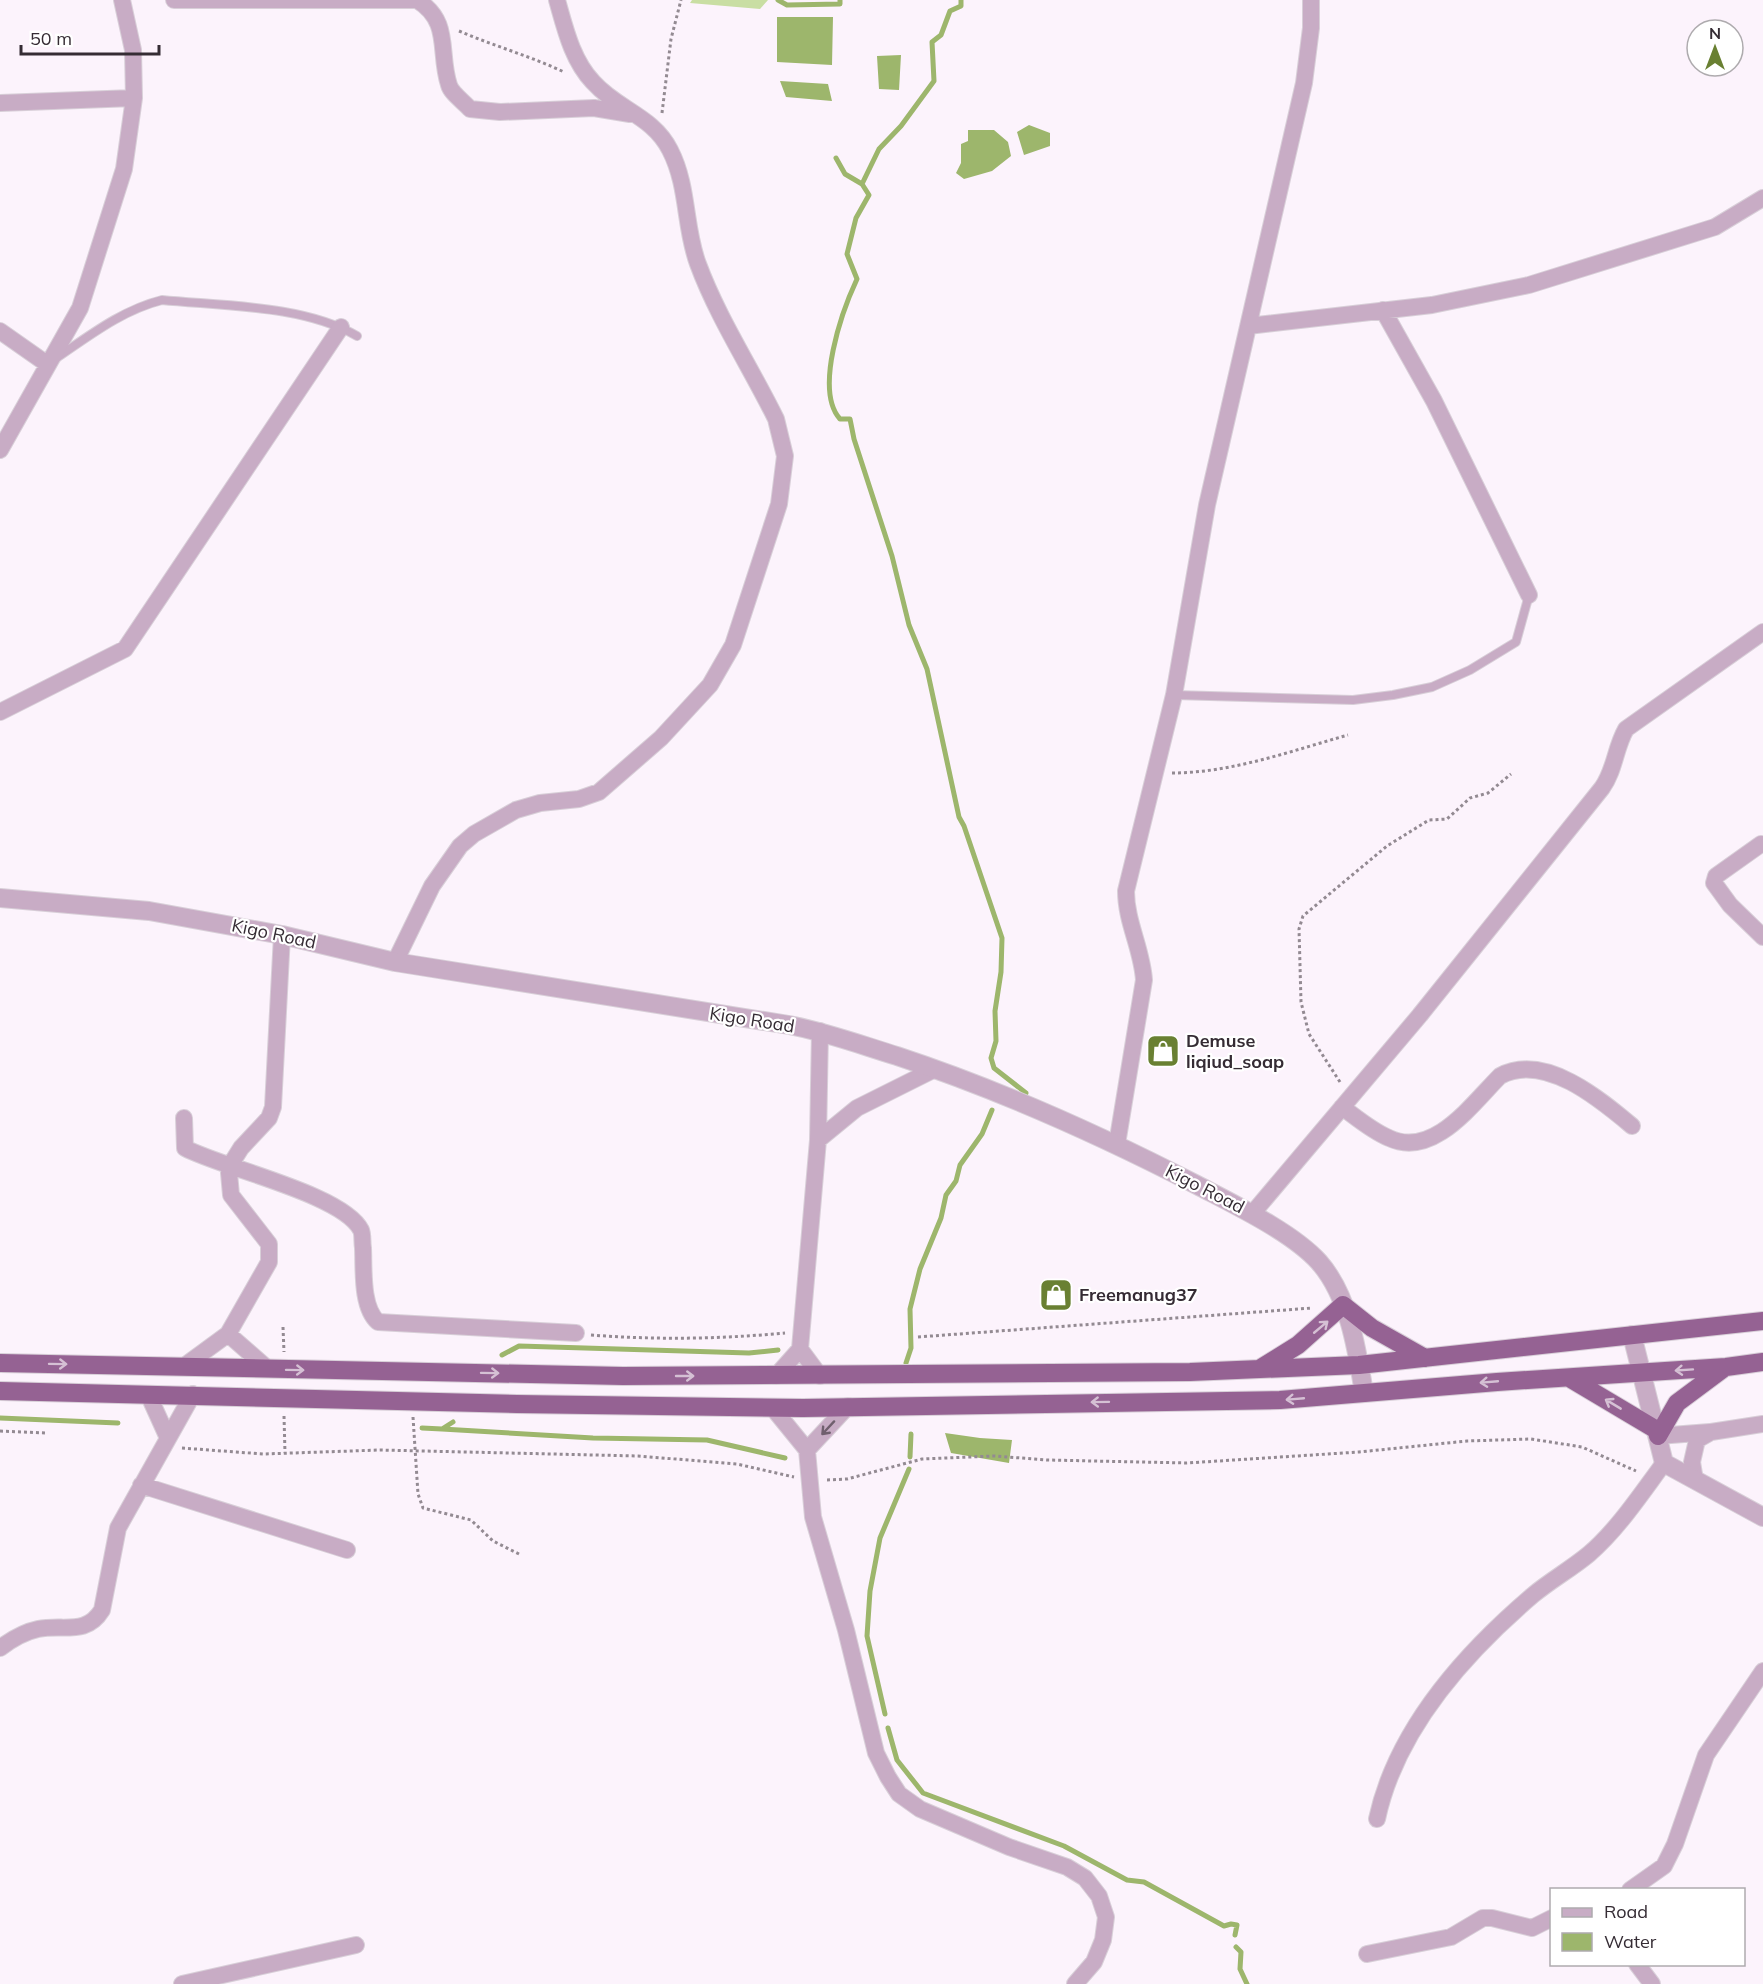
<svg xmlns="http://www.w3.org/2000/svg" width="1763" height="1984" font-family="Mulish,sans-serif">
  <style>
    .green { fill: #c9dea3 }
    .water { fill: #9db66c }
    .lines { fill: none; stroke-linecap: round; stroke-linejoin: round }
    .stream { stroke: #9db66c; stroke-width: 5 }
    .service-casing { stroke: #d8cfd8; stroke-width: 10 }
    .minor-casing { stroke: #d8cfd8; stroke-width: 18 }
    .tertiary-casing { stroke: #d8cfd8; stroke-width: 20 }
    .trunk-casing { stroke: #d8cfd8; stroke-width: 20 }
    .path { stroke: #938a92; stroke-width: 3; stroke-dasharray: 3 3; stroke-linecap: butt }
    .service { stroke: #c8acc5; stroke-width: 8 }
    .minor { stroke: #c8acc5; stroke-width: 16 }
    .tertiary { stroke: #c8acc5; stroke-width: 18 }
    .trunk { stroke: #956293; stroke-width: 18 }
    .oneway { stroke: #d5c0d4 }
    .oneway2 { stroke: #705f6e }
    .labels { text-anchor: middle; stroke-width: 4.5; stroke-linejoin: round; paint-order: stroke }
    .street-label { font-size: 18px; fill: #352c34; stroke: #fff }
    .poi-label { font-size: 18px; font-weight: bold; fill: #352c34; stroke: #fff; text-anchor: start }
  </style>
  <rect width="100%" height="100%" fill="#fcf3fc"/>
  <!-- green -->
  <path class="green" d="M692,0H768L760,9L690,3Z"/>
  <!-- water -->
  <path class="water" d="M777,17H833L832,65L777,62Z
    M901,55L899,90L879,89L877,56Z
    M780,81L828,84L832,101L786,97Z
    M1029,125L1050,133V146L1024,155L1017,132Z
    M968,130H994L1008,142L1011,156L992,171L964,179L956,173L961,163V144L968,141Z
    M945,1433L980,1438L1012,1440L1009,1463L951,1453Z"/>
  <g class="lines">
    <!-- stream -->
    <path class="stream" d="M778,0L787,5L840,4V0
      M836,158L845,174L862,184L869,195L856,218L847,254L857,279C842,311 814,390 840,419H850L854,439L892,556L909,625L927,669L959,817L964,826L1002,938L1001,972L995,1011L996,1041L991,1058L994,1068L1026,1093L1024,1099
      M862,184L879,149L901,126L934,81L932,42L941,35L950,11L961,6V0
      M502,1355L519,1346L749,1353L778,1350
      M906,1363L911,1348L910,1309L920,1269L941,1218L946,1195L956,1181L960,1165L982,1134L992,1110
      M0,1418L118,1423
      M422,1428L442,1429L453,1422
      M442,1429L593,1438L707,1440L785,1458
      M910,1457L911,1434
      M885,1714L867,1636L870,1591L880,1538L909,1469
      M888,1728L897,1760L923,1793L1064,1846L1127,1880L1144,1882L1224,1926L1231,1924L1237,1925L1235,1935
      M1236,1947L1241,1952L1240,1969L1247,1984"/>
    <!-- service casing -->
    <g class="service-casing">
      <path id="service" d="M55,359C89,336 122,310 162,300C223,306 304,305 357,336
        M1174,695L1353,700L1393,695L1432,687L1470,670L1516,642L1529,595"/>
    </g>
    <!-- minor casing -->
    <g class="minor-casing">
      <path id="minor" d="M174,0H413
        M417,0C452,22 438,52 449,85C451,93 464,102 470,109L500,112L594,108L630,114
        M0,103L134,98
        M1383,310L1434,401L1529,595
        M1248,326L1432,305L1529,285L1715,227L1763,198
        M0,331L47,364
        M0,450L80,308L124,169L134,98L133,50L122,0
        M0,712L125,649L341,327
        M1761,844L1716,876L1714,883L1730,905L1763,937
        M395,962L432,886L460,846L474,834L516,810L540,803L579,799L599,792L661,738L710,685L733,645L779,504L785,456L776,419C751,368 718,318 698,264C684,227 689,187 670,150C653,116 618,110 593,82C572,60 565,28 557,0
        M1342,1107C1357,1118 1372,1131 1389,1138C1433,1159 1472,1104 1500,1076C1544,1052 1600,1099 1632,1126
        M184,1118L185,1148C222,1168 343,1194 361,1230C363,1234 362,1243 363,1248C364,1269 361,1307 378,1322L576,1333
        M818,1140L857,1108L935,1069
        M1117,1144L1144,980C1142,949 1126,922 1126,891L1174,695L1207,505L1304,83L1311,28V0
        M1252,1214L1420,1015L1602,788C1615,770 1615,748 1626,729L1763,632
        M228,1334L268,1369
        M800,1349L820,1376
        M183,1367L228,1334L269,1262V1244L231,1195L229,1173L231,1164L241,1148L269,1118L273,1107L282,935
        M776,1376L800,1349L818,1140L820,1031
        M148,1394L167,1436
        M772,1407L807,1450L813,1517L846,1630L876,1753L888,1777L899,1794L920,1809L1009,1847L1067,1867L1085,1878L1099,1896L1106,1917L1103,1940L1094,1962L1075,1984
        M1658,1436L1710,1432
        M807,1450L848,1406
        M1695,1480L1692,1462L1697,1440L1711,1432L1763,1424
        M141,1485L347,1550
        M0,1648C12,1639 24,1632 38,1629C64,1624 86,1636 102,1610L118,1528L193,1394
        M1377,1819C1396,1730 1466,1652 1533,1595C1551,1580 1571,1569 1589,1554C1618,1529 1641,1494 1664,1463
        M1630,1890L1664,1866L1675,1844L1706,1755L1763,1671
        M1367,1954L1451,1937L1483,1918H1492L1532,1928L1552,1918
        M1637,1964L1652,1984
        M182,1984L356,1945"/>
    </g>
    <!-- tertiary casing -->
    <g class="tertiary-casing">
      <path id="tertiary" d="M0,898L149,911L282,935L395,962L789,1025C826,1032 861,1045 897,1056C1000,1090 1100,1135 1197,1185C1233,1204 1292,1232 1319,1262C1349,1296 1357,1350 1364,1393
        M1632,1335L1664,1463L1763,1517"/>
    </g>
    <!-- trunk casing -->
    <g class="trunk-casing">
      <path id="trunk" d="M0,1363L623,1376L1190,1372L1359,1365L1763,1321
        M1261,1368L1298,1345L1343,1305L1372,1328L1425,1358
        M1571,1379L1655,1429
        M0,1391L517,1404L803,1408L1280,1400L1497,1382L1726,1367L1763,1362
        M1658,1436L1677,1403L1724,1368"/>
    </g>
    <!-- path -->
    <path class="path" d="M459,31C494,46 530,56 564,72
      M662,113L671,39L681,0
      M1172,773C1231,773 1291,751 1348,735
      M1340,1082L1309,1034L1301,1002L1299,929L1303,916L1387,846L1429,820L1447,819L1470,798L1488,793L1511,774
      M283,1327L284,1352
      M591,1335C656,1340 720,1339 785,1333
      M918,1337L1312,1308
      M284,1416L285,1453
      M413,1417L418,1494L423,1508L471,1520L493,1541L519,1554
      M0,1431L45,1433
      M182,1448L263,1454L380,1450L638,1456L737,1464L794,1477
      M827,1480L847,1479L922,1459L995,1456L1047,1460L1187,1463L1359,1452L1467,1441L1531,1439L1582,1447L1636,1471"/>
    <!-- service -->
    <use href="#service" class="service"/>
    <!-- minor -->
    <use href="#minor" class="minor"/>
    <!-- tertiary -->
    <use href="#tertiary" class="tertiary"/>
    <!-- trunk -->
    <use href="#trunk" class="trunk"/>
  </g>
  <!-- one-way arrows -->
  <defs><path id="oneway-shaft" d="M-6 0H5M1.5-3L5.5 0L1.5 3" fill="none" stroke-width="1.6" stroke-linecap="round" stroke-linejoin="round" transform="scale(1.5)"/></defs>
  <g class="oneway">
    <use href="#oneway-shaft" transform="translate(1321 1327) rotate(-40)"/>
    <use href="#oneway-shaft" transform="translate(58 1364) rotate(1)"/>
    <use href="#oneway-shaft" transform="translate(295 1370) rotate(1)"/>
    <use href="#oneway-shaft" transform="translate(1684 1370) rotate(176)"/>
    <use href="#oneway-shaft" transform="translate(490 1373) rotate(1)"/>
    <use href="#oneway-shaft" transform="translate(685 1376)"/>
    <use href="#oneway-shaft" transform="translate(1489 1382) rotate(175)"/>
    <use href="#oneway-shaft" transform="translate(1295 1399) rotate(175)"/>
    <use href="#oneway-shaft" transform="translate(1100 1402) rotate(179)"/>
    <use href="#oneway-shaft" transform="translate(1613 1404) rotate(-149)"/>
  </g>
  <use class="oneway2" href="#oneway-shaft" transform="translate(828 1428) rotate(133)"/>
  <!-- icons -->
  <defs>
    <g id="shop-square" transform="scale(1.725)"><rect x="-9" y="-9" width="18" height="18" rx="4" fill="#698032" stroke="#fff"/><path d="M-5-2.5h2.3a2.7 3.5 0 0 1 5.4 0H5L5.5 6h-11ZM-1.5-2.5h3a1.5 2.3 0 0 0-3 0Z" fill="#fff"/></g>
  </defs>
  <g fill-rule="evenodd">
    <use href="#shop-square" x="1163" y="1051"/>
    <use href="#shop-square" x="1056" y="1295"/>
  </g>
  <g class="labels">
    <!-- street labels -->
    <g class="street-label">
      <text transform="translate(274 934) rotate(12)" y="6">Kigo Road</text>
      <text transform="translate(752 1020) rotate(9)" y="6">Kigo Road</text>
      <text transform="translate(1205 1189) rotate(27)" y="6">Kigo Road</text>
    </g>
    <!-- poi labels -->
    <g class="poi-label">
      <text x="1186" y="1047">Demuse<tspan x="1186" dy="21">liqiud_soap</tspan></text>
      <text x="1079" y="1301">Freemanug37</text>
    </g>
  </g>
  <!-- legend -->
  <rect x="1550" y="1888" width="195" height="78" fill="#ffffff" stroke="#aeabae" stroke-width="1.5"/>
  <rect x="1562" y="1908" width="30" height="9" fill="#c8acc5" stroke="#aeabae" stroke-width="1.5"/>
  <text x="1604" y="1918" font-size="18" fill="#352c34">Road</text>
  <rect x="1562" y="1933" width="30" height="18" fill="#9db66c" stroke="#aeabae" stroke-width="1.5"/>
  <text x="1604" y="1948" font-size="18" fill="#352c34">Water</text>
  <!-- north arrow -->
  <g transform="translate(1715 48)"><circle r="28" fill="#ffffff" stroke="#aeabae" stroke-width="1.5"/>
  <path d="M0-4.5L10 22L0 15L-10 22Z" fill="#698032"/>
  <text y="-9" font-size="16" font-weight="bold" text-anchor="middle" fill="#352c34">N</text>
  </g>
  <!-- scale -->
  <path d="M21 45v9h138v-9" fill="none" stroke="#352c34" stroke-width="3"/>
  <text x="30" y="45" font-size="18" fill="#352c34" stroke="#ffffff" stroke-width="4.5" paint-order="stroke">50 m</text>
</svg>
